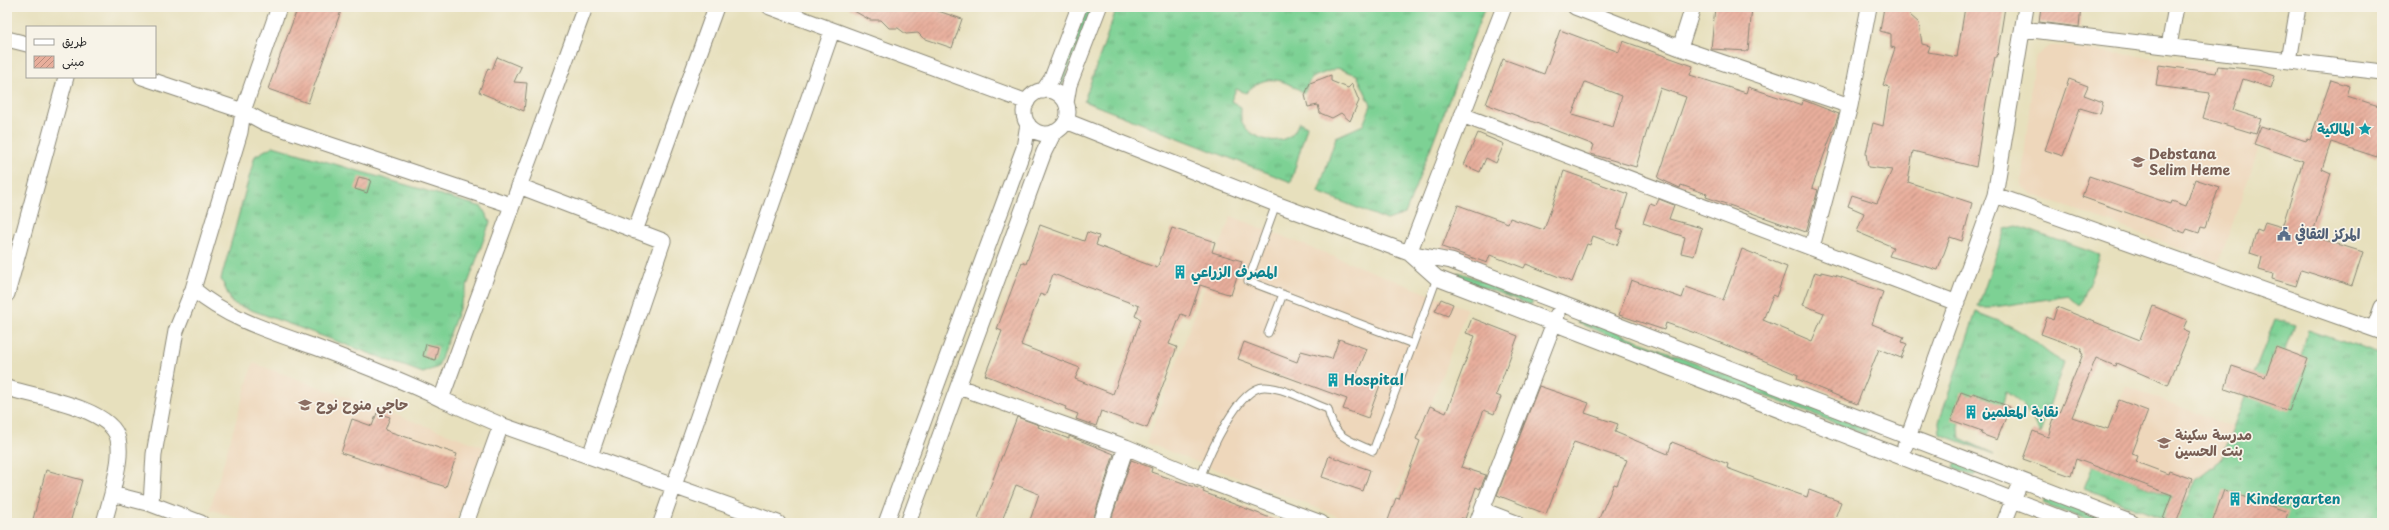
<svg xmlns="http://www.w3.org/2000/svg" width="2389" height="530" font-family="'Playpen Sans','Playpen Sans Arabic',sans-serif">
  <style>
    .built { fill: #eed7bb }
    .grass { fill: url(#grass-tufts); stroke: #547e60 }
    .building { fill: url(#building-hatch); fill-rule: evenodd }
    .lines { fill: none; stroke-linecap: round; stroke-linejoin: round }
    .service-casing { stroke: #898674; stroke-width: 9 }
    .minor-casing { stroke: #898674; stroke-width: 17 }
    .service { stroke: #fff; stroke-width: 7 }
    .minor { stroke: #fff; stroke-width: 15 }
    .labels { text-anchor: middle; stroke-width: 3.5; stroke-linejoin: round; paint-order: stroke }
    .culture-label { font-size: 14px; font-weight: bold; fill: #0d838f; stroke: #f7f3e8; text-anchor: start }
    .education-label { font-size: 14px; font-weight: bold; fill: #785e54; stroke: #f7f3e8; text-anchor: start }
    .service-label { font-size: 14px; font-weight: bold; fill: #4e5e75; stroke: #f7f3e8; text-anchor: start }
  </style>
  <defs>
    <pattern id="grass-tufts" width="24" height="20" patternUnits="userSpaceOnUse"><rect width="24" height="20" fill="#7dd194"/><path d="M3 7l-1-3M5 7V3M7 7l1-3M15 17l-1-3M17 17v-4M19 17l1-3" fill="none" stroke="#67aa79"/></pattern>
    <pattern id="building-hatch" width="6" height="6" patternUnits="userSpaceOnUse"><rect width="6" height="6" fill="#e8ae9c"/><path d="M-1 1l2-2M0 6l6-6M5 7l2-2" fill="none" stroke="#bc8e7f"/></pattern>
  </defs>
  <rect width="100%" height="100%" fill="#f7f3e8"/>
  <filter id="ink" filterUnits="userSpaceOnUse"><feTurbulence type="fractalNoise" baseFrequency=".025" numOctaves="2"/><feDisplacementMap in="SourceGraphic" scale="8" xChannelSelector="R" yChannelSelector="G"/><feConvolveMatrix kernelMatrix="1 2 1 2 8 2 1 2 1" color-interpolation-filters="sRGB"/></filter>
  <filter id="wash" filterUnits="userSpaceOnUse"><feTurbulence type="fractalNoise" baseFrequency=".012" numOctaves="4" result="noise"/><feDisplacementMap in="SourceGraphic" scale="16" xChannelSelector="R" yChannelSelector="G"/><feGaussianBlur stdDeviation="0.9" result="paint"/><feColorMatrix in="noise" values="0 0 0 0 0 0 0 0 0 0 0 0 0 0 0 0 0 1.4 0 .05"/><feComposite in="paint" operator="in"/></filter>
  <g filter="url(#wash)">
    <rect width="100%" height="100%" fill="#e7e0bd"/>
    <!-- built -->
    <path class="built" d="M2050,45L2218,66L2203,118L2256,134L2254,144L2260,145L2219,262L2031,194L2021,185L2035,57Z
      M1231,216L1467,309L1386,523H1356L1147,443Z
      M253,363L484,447L455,523H249L210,509Z
      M2126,386L2233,427L2198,523H2171L2084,488Z"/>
    <!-- grass -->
    <path class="grass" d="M1087,7H1092L1062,86L1057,85Z
      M1117,7H1485L1405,214L1387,220L1318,192L1336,137L1363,125L1371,105L1357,75L1337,68L1311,78L1304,93C1283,79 1265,72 1246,93L1236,89L1231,101L1241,107C1241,111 1240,118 1242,122C1250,139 1278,147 1292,134C1295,131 1297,126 1299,122L1307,126L1291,182L1084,101Z
      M273,146L482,207L490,222L438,367L423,373L232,303L221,279L255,156Z
      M2017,226L2100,255L2080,306L2069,296L1994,307H1978L2005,229Z
      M1458,272L1533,300L1531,305L1456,277Z
      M1976,312C1993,319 2012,325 2027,336C2040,345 2049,356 2064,362L2040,434C2030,413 2025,405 2006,392L1994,433L1958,419L1960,438L1994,454L1940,434L1939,422Z
      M1580,318L1868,429L1866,435L1578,323Z
      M2275,319L2295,325L2284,354L2300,361L2308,330L2382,355V523H2174L2084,488L2094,463L2186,503L2196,479L2221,460Z
      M1955,462L1977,471L1975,477L1953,467Z
      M2046,497L2114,523H2096L2043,503Z"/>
    <g id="blocks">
      <!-- building -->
      <path class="building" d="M298,7H331L341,11L308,103L268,89Z
        M847,7H926L962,19L952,48L923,38L918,33L906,34L898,28H889L881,20H870Z
        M1715,7H1752L1748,51L1711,49Z
        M1884,7H1910V15L1919,23L1922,44L1930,46L1928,52L1957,57L1965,7H2005L1997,57H1995L1986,102L1976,167L1913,151L1908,182L1972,203L1962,241L1950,237L1938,270L1889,256L1893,247L1857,232L1864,213L1848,206L1852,195L1877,203L1892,170L1868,167L1866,153L1873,123L1883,126L1889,87L1883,85L1895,48L1891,47V34L1880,31Z
        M2041,7H2081L2079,27L2039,22Z
        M1560,30L1619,52L1623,41L1693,66L1690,75L1746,93L1748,87L1802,105L1803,100L1839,114L1812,188L1818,190L1806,232L1706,197L1707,194L1681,185L1680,188L1658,178L1686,97L1660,88L1636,167L1591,154L1594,145L1486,104L1503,59L1544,74ZM1585,82L1622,96L1613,127L1572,115Z
        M497,57L521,67L514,82L527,83L524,111L479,92L488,68L492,70Z
        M2159,65L2216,73L2218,66L2258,70L2275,76L2271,88L2243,79L2233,110L2261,119L2256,134L2203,118L2210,93L2156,86Z
        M1331,75V81L1348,88L1352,84L1359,101L1350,121L1341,113L1332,118L1320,113L1318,105L1308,107L1305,95L1310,83Z
        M2069,79L2088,86L2084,95L2103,102L2100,114L2080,108L2063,156L2045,150Z
        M2331,80L2350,86L2347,96L2382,107V154L2378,153L2377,157L2331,142L2322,169L2331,173L2312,236L2363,252L2352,286L2301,270L2296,286L2272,279L2273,274L2259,270L2262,257L2250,253L2257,230L2262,232L2265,222L2282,227L2303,161L2254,144L2261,126L2306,141L2307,139L2310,140Z
        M1478,133L1504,144L1496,163L1486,158L1480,172L1464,165Z
        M1564,171L1628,194L1617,228L1623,230L1617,245L1593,236L1590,245L1587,244L1572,282L1526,264L1524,268L1490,255L1487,263L1442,247L1458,205L1508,223L1510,218L1544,230Z
        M2089,176L2171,204L2172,201L2186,206L2195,179L2219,187L2205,228L2201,227L2199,233L2187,229L2185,233L2082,197Z
        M359,177L371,180L367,193L355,189Z
        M1659,199L1674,205L1669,219L1702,228L1694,256L1681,253L1685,237L1643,223L1650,203L1656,205Z
        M1040,225L1084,241L1087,232L1099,236L1096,245L1157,268L1172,228L1215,242L1212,252L1242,261L1231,295L1200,285L1189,317L1181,314L1169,344L1177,347L1147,428L1101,411L1096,426L1076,419L1078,414L1065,409L1066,407L985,375L1002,331L997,329L1022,262L1026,264ZM1053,274L1139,306L1135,316L1141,319L1113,394L1075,379L1080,368L1021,345L1040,294L1045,296Z
        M1742,249L1787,267L1776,297L1773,295L1763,320L1812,341L1824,313L1803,305L1815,272L1821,274V272L1838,276L1883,292L1872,324L1904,337L1902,342L1907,344L1901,358L1879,349L1857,404L1797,379L1798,375L1753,356L1698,334L1666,323L1664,330L1619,315L1631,280L1682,298L1686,287L1723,300Z
        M1441,299L1453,304L1448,316L1435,311Z
        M2153,306L2187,320L2183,329L2190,332L2168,385L2116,363L2115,366L2096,358L2072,417L2108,429L2119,400L2148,411L2132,454L2138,456L2136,462L2168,474L2169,471L2192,479L2176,523L2163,519L2172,495L2076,459L2071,476L2023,459L2033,431L2048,437L2056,412L2059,413L2083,354L2081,353L2082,349L2041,334L2047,317L2053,320L2057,307L2140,340Z
        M1472,318L1518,336L1496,395L1501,397L1494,414L1484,410L1461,467L1486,475L1480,489L1476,487L1465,519L1461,518L1459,523H1387L1396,498L1399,499L1420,441L1416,439L1430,406L1446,413L1475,336L1466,333Z
        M1339,339L1367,349L1356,376L1380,385L1368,418L1343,409L1347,399L1238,359L1244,342L1297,362L1301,351L1332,359Z
        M426,344L438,347L435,360L423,356Z
        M2276,347L2308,359L2289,411L2225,389L2232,366L2265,377Z
        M1539,386L1589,403L1585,413L1618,424L1615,432L1668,454L1672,442L1728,464L1727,468L1767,483L1807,497L1809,490L1841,502L1833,523H1597L1614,484L1617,485L1627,460L1574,442L1546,514L1497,495Z
        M1961,392L1972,396L1973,393L2010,407L1997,440L1981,434L1982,431L1951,420Z
        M377,413L390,417L385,430L457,454L446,487L341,453L352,419L372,426Z
        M1017,417L1039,425L1038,427L1069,439V436L1114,454L1092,523H1029L1039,494L1016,485L1001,523H990L978,518Z
        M1329,456L1370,470L1363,491L1322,477Z
        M1131,460L1152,468L1151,472L1204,490L1203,492L1283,523H1110Z
        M46,470L82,480L70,523H32Z
        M2224,490L2288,512L2285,523H2212Z"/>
    </g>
  </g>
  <g filter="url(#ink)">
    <use href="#blocks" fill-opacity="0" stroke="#898674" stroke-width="1"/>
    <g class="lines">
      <!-- service casing -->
      <g class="service-casing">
        <path id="service" d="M1276,204L1248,281L1413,344L1437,278
          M1268,333L1283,294
          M1200,478C1208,457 1238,386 1265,387C1286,388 1309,402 1328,409C1334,439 1348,439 1373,451L1413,344"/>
      </g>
      <!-- minor casing -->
      <g class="minor-casing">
        <path id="minor" d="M585,7L441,399L501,425L778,523
          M770,7L1027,102
          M1575,7L1680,48L1850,106
          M2023,29L2382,72
          M7,39L27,44
          M2169,46L2176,7
          M1680,48L1693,7
          M2289,61L2298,7
          M142,77L243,111L265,123L511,205
          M1024 112a22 22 0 1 1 44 0a22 22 0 1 1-44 0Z
          M1043,91L1052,78L1079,7
          M1066,103L1069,85L1099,7
          M1462,115L1957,303
          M1066,121L1276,204L1409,253L1451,261L2132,523
          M519,186L663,241L590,456
          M1995,195L2382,332
          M635,231L716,7
          M1812,247L1850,106L1869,7
          M1409,253L1437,278L2073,523
          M1409,253L1504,7
          M193,289C228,319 272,332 315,347C358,363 400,379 441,399
          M7,294L66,77
          M2374,329L2382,307
          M959,387L1126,447L1200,478L1321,523
          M7,388C34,396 112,408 118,439C122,457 115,477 112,494
          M1905,446L1995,195L2026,7
          M151,504L154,454L176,331L193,289L240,132L243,111L279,7
          M1482,510L1516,523
          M104,523L112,494L151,504L201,523
          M466,523L501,425
          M661,523L832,31
          M886,523L1024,148L1028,124
          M908,523L1044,152L1054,132
          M1101,523L1126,447
          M1477,523L1557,315
          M2004,523L2017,490"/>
      </g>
      <!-- service -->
      <use href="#service" class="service"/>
      <!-- minor -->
      <use href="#minor" class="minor"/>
    </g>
  </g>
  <!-- icons -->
  <defs>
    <g id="sight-bare" transform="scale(1.08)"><path d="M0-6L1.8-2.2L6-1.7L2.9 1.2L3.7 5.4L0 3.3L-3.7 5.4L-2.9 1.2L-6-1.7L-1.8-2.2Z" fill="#0f9aa8" stroke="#f7f3e8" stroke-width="2.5" paint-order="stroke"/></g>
    <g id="school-bare" transform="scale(1.08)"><path d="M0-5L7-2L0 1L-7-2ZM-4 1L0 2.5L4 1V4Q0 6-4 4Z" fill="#8d6e63" stroke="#f7f3e8" stroke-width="2.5" paint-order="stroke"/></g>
    <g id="civic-bare" transform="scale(1.08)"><path d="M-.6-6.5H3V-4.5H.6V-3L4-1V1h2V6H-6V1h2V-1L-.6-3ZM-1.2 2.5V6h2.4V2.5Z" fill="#5c6f8a" stroke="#f7f3e8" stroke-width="2.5" paint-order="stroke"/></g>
    <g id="building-bare" transform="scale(1.08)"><path d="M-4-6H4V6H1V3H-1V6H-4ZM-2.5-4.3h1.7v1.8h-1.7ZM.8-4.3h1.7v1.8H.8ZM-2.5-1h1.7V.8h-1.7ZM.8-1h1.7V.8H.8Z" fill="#0f9aa8" stroke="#f7f3e8" stroke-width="2.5" paint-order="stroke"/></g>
  </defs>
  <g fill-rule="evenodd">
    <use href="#sight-bare" x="2365" y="129"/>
    <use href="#school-bare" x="2138" y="162"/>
    <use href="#civic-bare" x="2284" y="234"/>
    <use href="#building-bare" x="1180" y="272"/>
    <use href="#building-bare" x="1333" y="380"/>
    <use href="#school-bare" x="305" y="405"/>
    <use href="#building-bare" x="1971" y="412"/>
    <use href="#school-bare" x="2164" y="443"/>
    <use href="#building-bare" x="2235" y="499"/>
  </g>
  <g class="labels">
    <!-- culture labels -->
    <g class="culture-label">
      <text x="2354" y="134" text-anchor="end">المالكية</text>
      <text x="1191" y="277">المصرف الزراعي</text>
      <text x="1344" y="385">Hospital</text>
      <text x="1982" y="417">نقابة المعلمين</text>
      <text x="2246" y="504">Kindergarten</text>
    </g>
    <!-- education labels -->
    <g class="education-label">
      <text x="2149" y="159">Debstana<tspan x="2149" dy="16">Selim Heme</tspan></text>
      <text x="316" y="410">حاجي منوح نوح</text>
      <text x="2175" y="440">مدرسة سكينة<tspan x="2175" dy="16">بنت الحسين</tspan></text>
    </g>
    <!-- service labels -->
    <g class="service-label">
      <text x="2295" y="239">المركز الثقافي</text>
    </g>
  </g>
  <!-- margin -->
  <rect width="2389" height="530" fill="none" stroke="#f7f3e8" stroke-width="24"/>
  <!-- legend -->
  <rect x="26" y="26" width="130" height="52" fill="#f7f3e8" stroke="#a5a39c"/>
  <rect x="34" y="39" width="20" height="6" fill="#ffffff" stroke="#a5a39c"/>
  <text x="62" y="46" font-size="12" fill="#2b2b2b">طريق</text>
  <rect x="34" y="56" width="20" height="12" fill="url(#building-hatch)" stroke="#a5a39c"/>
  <text x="62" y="66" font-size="12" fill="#2b2b2b">مبنى</text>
</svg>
